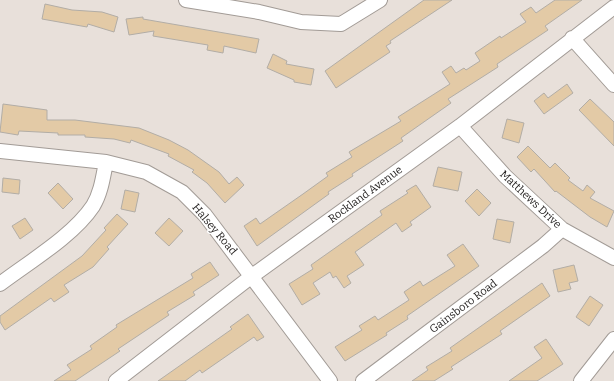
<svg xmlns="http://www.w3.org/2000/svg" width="614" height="381" font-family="Bitter,serif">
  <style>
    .building { fill: #e3caa6; stroke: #b2ada6 }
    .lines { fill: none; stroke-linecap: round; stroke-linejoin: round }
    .minor-casing { stroke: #a29b96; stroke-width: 16 }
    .minor { stroke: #fff; stroke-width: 14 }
    .labels { text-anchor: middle; stroke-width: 3; stroke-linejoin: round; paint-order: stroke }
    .street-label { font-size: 11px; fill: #221f1e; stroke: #fff }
  </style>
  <rect width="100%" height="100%" fill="#e8e0da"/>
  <!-- building -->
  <path class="building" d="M424,0H452L390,41L391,43L386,46L390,52L336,88L325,71Z
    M555,0H582L545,26L548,30L497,64L498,67L448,99L451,103L401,138L403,141L352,174L353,176L328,192L329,194L257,246L244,226L256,218L260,224L303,194L328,176L326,173L352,157L349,152L401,121L398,117L450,84L442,72L451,66L456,73L464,68L466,70L480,61L475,53L500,36L501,38L526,22L520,14L531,7L536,13Z
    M45,4L72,10L102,12L118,17L114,32L88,24L87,27L42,19Z
    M143,17V19L259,39L256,53L224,46L223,53L207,50L208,45L153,36L154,31L129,35L126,19Z
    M273,54L287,61L286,64L314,69L311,85L294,82V80L267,68Z
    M567,84L573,93L544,114L534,101L544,93L548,98Z
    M590,99L614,122V146L579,110Z
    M3,104L47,110V120H75L139,128L169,140L188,150L219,172L229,184L237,177L244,185L225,203L207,183L192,172L194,170L168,156L169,154L131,140L130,143L114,139L85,137V135H58V133L19,131L18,135L0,132Z
    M507,119L524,123L519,143L502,138Z
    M528,146L550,168L555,163L570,178L568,180L583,191L587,185L595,192L590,198L614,211L607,227L590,217L556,191L555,192L534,169L531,172L517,157Z
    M438,167L462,172L458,191L433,186Z
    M3,178L20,180L19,194L2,192Z
    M58,183L73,199L63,209L48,193Z
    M416,185L431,207L410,222L412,225L402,232L396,223L355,252L364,265L347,276L351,283L344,288L336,276L333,278L330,272L313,283L320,294L302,305L289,284L313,269L311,265L382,215L380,211L408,193L406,191Z
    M477,189L491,203L479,216L465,201Z
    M125,190L139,193L135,212L121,209Z
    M117,214L128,224L107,247L109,249L93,267L64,285L69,292L54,302L51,298L5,330L0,322V316L82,256L106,230L104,228Z
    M25,218L33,230L20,239L12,226Z
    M169,218L183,231L169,246L155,233Z
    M497,219L514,222L510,243L493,239Z
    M463,244L479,266L407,316L408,319L386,333L387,335L345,361L335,347L362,330L359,326L375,316L378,320L409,300L404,292L420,281L423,286L455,266L447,255Z
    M210,262L219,275L193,292L195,295L167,312L169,315L118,349L120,351L75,381H54L71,370L67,365L92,349L90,346L117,327L116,325L193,278L191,274Z
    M574,265L578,281L569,283L571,289L558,292L553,270Z
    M542,283L550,296L500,331L502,334L451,367L453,369L434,381H412L428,370L426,367L452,351L450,348Z
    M590,296L603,305L589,326L576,317Z
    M248,314L264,337L257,341L254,337L202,373L200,370L185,381H158L232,329L230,327Z
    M546,339L563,364L537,381H509L542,358L534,347Z"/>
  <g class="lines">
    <!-- minor casing -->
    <g class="minor-casing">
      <path id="minor" d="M186,0L259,12L301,22L341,24L380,0
        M572,38L614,85
        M460,126L505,176L562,229L614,258
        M0,151L106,162L146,172L182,192L205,215L330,381
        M0,284C29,262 73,236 93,206C101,193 103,177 106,162
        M116,381L252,276L460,126L614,7
        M363,381L543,246L562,229
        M581,381L614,339"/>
    </g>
    <!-- minor -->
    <use href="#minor" class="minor"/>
  </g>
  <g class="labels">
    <!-- street labels -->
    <g class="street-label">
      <text transform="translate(365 194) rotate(-36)" y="4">Rockland Avenue</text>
      <text transform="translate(531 199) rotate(43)" y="4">Matthews Drive</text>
      <text transform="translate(215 229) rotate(50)" y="4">Halsey Road</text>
      <text transform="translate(463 306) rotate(-37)" y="4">Gainsboro Road</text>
    </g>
  </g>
</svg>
